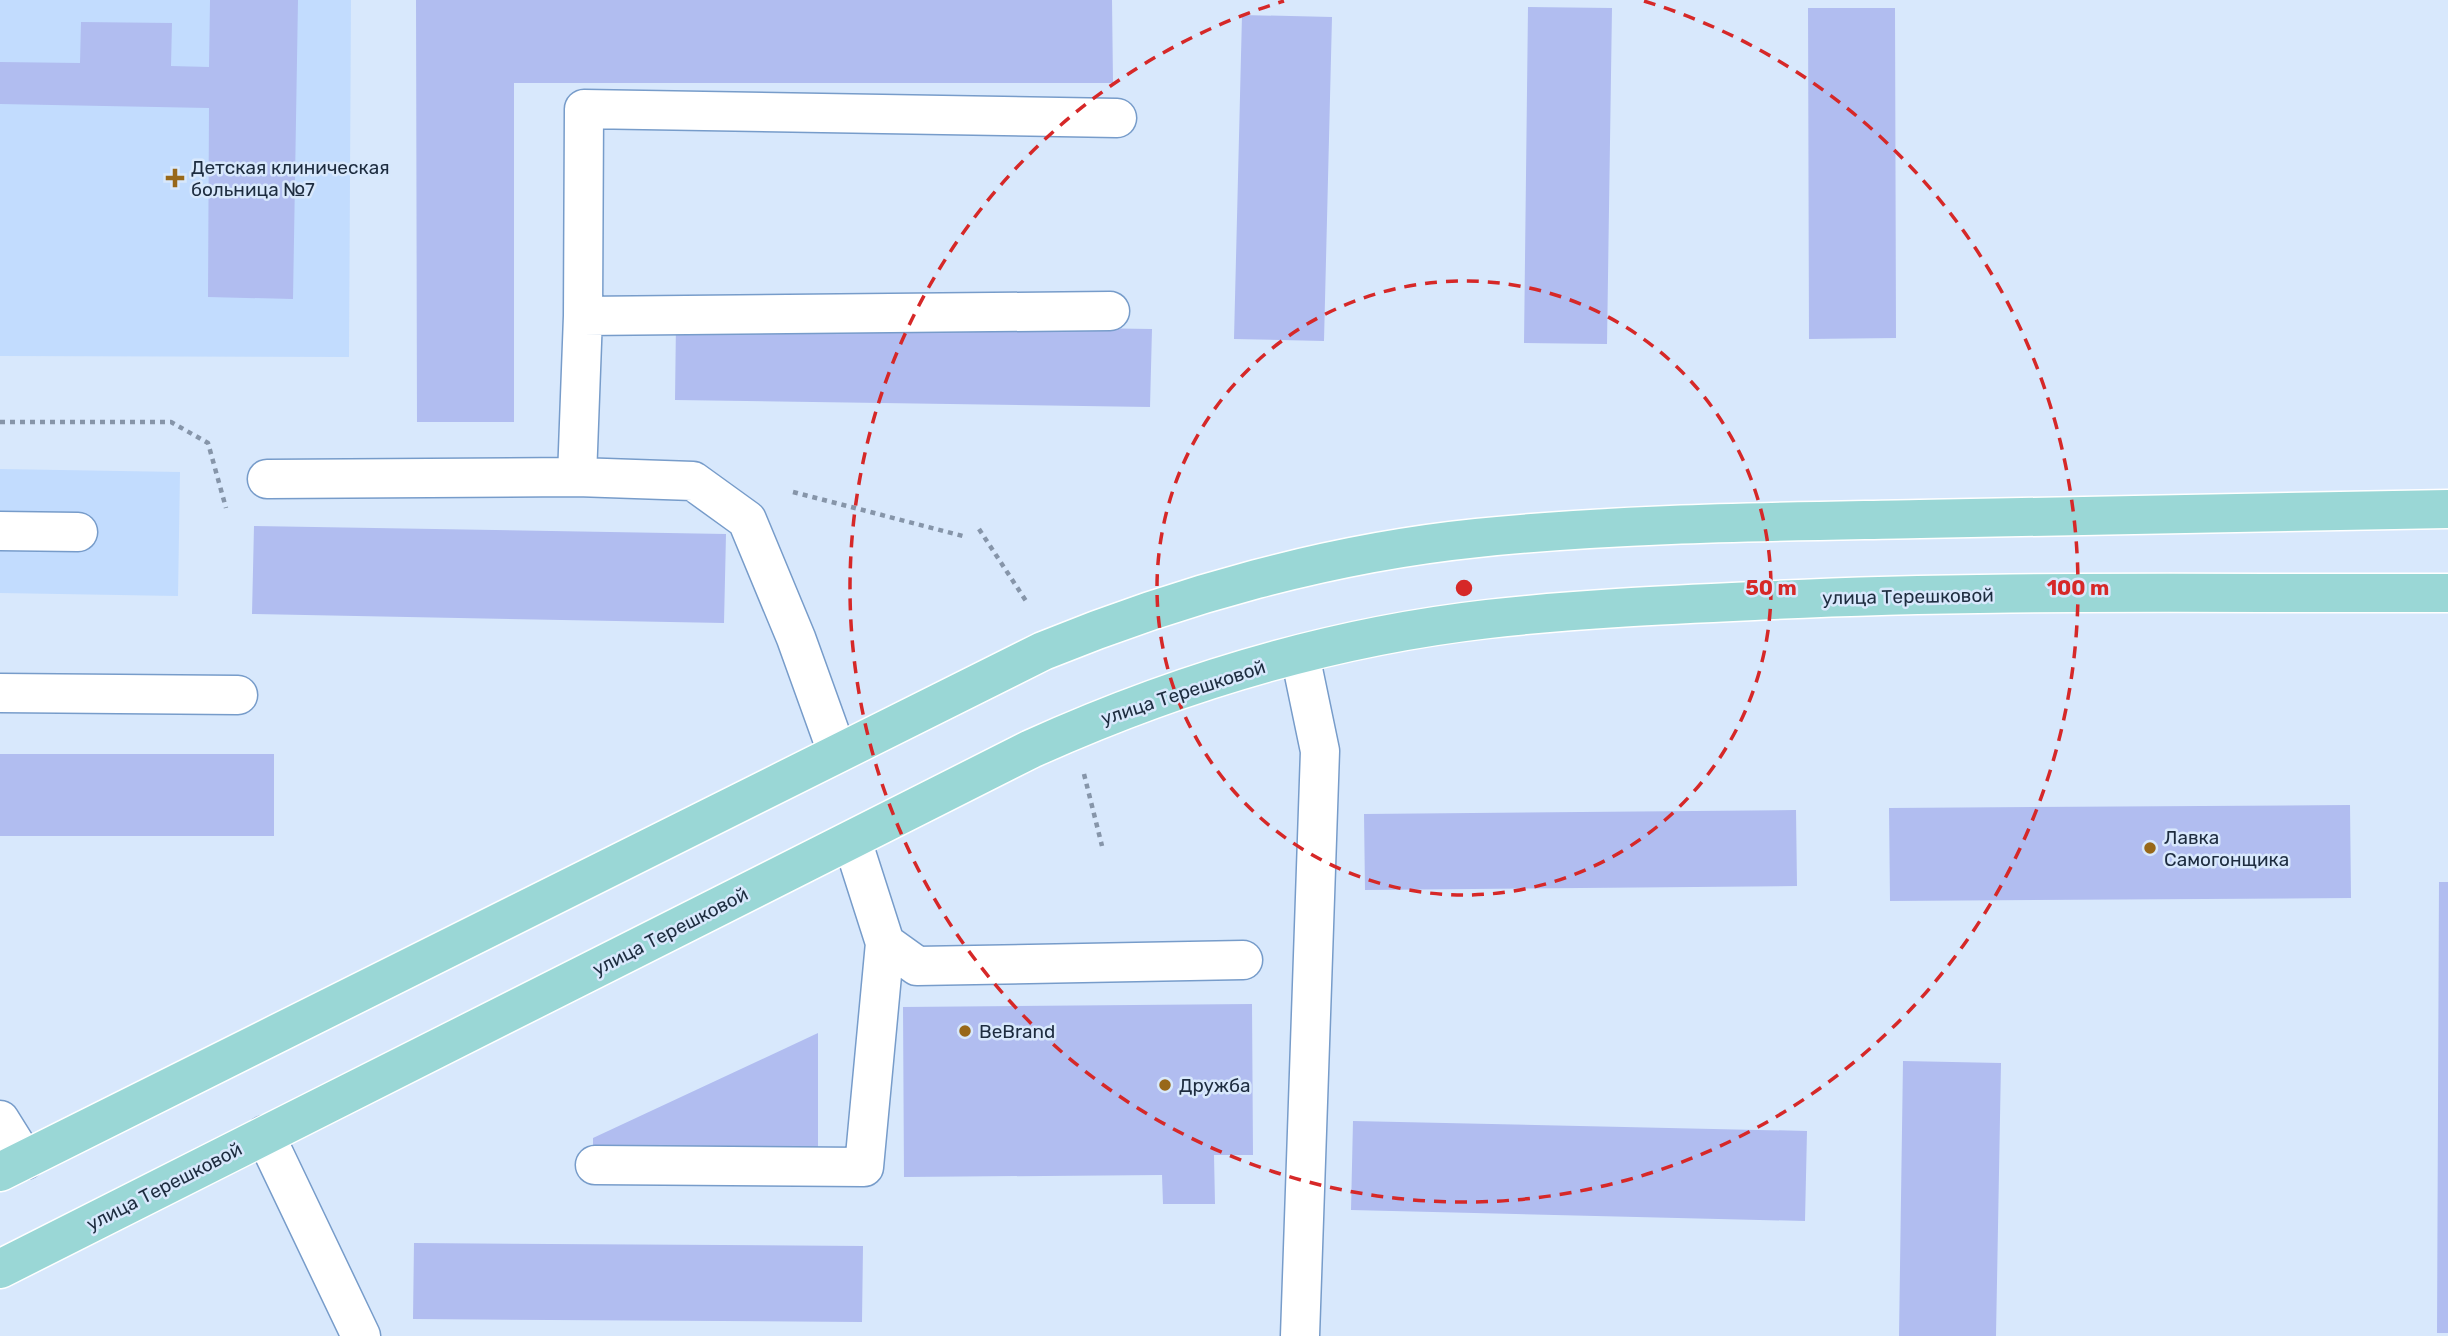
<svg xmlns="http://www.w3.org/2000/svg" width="2448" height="1336" font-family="Rubik,sans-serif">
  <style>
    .built { fill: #c2dcfe }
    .building { fill: #b1bdf0 }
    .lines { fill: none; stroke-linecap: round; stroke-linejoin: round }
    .minor-casing { stroke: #779cca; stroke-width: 41 }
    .major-casing { stroke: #fff; stroke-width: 41 }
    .path { stroke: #8695a9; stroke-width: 4.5; stroke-dasharray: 5 5; stroke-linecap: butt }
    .minor { stroke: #fff; stroke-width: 38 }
    .major { stroke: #9ad7d6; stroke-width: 38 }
    .ring { fill: none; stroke: #d62828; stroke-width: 3.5; stroke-dasharray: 12 9 }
    .poi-dot { fill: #986819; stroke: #d8e8fc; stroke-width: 2.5 }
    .labels { text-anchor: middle; stroke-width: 5; stroke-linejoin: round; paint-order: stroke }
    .poi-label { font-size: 19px; fill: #1d2c3f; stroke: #d8e8fc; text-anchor: start }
    .street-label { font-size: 19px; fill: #1d2c3f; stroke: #d8e8fc }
    .centre { fill: #d62828; stroke: #d8e8fc; stroke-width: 3.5 }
    .ring-label { font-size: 21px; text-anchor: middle; font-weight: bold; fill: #d62828; stroke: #d8e8fc; stroke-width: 5; stroke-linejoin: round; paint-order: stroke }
  </style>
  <rect width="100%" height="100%" fill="#d8e8fc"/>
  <!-- built -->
  <path class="built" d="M0,0H351L349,357L0,356Z
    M0,469L180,472L178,596L0,593Z"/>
  <!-- building -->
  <path class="building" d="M210,0H298L293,299L208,297L209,108L0,104V62L80,63L81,22L172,23L171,66L209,67Z
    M416,0H1112L1113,83H514V422H417Z
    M1528,7L1612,8L1607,344L1524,343Z
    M1808,8H1895L1896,338L1809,339Z
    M1242,15L1332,17L1324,341L1234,339Z
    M676,322L1152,329L1150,407L675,400Z
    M254,526L726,534L724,623L252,614Z
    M0,754H274V836H0Z
    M2350,805L2351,898L1890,901L1889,808Z
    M1796,810L1797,886L1365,890L1364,814Z
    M2439,882H2448V1333H2437Z
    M1252,1004L1253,1155H1214L1215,1204H1163L1162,1175L904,1177L903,1007Z
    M818,1033V1155L593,1152V1138Z
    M1903,1061L2001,1063L1996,1336H1899Z
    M1353,1121L1807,1131L1805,1221L1351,1210Z
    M414,1243L863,1246L862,1322L413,1319Z"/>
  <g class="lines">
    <!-- minor casing -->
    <g class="minor-casing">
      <path id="minor" d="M583,316L1110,311
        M577,477L693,481L747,520L796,638L837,752
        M267,479L577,477L583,316L584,109L1117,118
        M0,531L78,532
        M1300,655L1320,751L1300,1336
        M0,693L238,695
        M885,943L917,966L1243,960
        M0,1120L25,1160
        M265,1135L361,1336
        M595,1165L864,1167L885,943L852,840"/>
    </g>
    <!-- major casing -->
    <g class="major-casing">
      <path id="major" d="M0,1172L1043,651C1180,595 1330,553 1477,538C1624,523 1772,522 1920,519C2096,516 2272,513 2448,509
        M0,1269L1031,749C1175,684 1330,637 1488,619C1576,609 1665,605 1754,601C1985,589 2217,594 2448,593"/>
    </g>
    <!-- path -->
    <path class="path" d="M0,422H171L208,443L226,508
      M793,492L963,536
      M979,529L1028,604
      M1084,774L1102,846"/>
    <!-- minor -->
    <use href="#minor" class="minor"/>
    <!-- major -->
    <use href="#major" class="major"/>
  </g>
  <!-- distance rings -->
  <g class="ring">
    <circle cx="1464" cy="588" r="307"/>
    <path d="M1644 1A614 614 0 1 1 1284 1"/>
  </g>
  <!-- markers -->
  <g class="poi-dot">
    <path d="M171.5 167.5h7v7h7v7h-7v7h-7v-7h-7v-7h7z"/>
    <circle cx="2150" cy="848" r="7"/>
    <circle cx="965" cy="1031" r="7"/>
    <circle cx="1165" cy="1085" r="7"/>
  </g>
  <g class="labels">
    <!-- poi labels -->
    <g class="poi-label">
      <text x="191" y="174">Детская клиническая<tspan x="191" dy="22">больница №7</tspan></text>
      <text x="2164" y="844">Лавка<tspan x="2164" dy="22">Самогонщика</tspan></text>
      <text x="979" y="1038">BeBrand</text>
      <text x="1179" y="1092">Дружба</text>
    </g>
    <!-- street labels -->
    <g class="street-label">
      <text transform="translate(1908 596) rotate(-1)" y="7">улица Терешковой</text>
      <text transform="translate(1183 692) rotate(-18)" y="7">улица Терешковой</text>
      <text transform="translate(670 931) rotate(-27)" y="7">улица Терешковой</text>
      <text transform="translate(164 1186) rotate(-27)" y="7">улица Терешковой</text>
    </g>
  </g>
  <circle cx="1464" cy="588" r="10" class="centre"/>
  <g class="ring-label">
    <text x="1771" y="595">50 m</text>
    <text x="2078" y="595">100 m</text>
  </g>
</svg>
